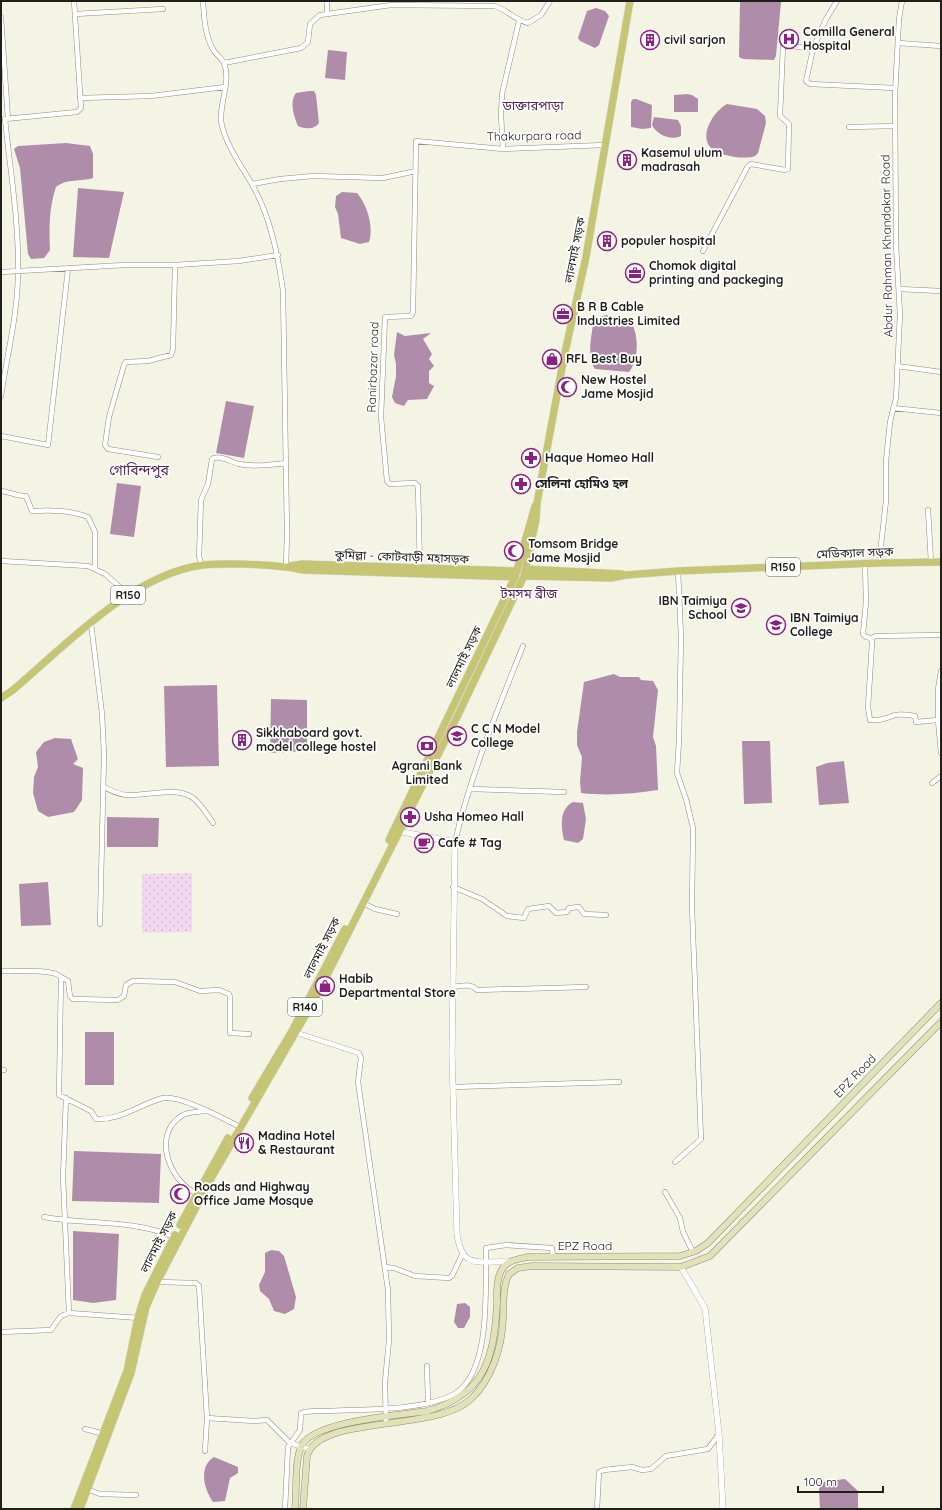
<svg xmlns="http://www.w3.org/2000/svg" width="942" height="1510" font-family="Quicksand,'Noto Sans Bengali',sans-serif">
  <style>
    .park { fill: url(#park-dots) }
    .water { fill: #af8daa }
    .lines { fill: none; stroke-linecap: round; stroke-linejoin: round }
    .minor-casing { stroke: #8c8d7f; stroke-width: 5.5 }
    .tertiary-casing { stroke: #8c8d7f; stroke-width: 6 }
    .secondary-casing { stroke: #8c8d7f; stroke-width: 7 }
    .primary-casing { stroke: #d7d7d6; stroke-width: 8 }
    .minor { stroke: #fff; stroke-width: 4.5 }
    .tertiary { stroke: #fff; stroke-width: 5.5 }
    .secondary { stroke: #e2e2b9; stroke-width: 6 }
    .primary { stroke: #c5c574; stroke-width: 7 }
    .labels { text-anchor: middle; stroke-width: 3.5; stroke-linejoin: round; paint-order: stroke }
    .shield { fill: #fff; stroke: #62625f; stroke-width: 1 }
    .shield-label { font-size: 11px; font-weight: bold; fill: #1f1f1a }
    .poi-label { font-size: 12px; font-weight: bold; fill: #1f1f1a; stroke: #fff; text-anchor: start }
    .street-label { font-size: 12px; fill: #1f1f1a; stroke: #fff }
    .neighbourhood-label { font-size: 13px; fill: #592655; stroke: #fff }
    .quarter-label { font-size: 14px; fill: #592655; stroke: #fff }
  </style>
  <defs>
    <pattern id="park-dots" width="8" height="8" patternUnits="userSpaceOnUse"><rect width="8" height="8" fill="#f3d8ef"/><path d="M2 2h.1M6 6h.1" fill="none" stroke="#d0b9cc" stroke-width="1.8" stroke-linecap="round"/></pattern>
  </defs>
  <rect width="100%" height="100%" fill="#f3f4e4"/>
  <!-- park -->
  <path class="park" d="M192,873V932L142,933V874Z"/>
  <!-- water -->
  <path class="water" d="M740,1L781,2L776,56L774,60L743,59L739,57Z
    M596,8L605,11L609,16L599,45L595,48L580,41L578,38L587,11Z
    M328,50L347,52L345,80L325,78Z
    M309,91H314L316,95L319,123C314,130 305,129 298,126C294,117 289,102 296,93Z
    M687,94L692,95L698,99V112H674V95Z
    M636,99L652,105L651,128L642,129L631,127V102L633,99Z
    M727,104L757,109L765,116L766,123L758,153L755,156C745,160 719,156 711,148C698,135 715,110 727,104Z
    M654,117L678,120L681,126V136C671,141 657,135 652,125Z
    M66,143L90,146L93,154V178C81,182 67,178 56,187C49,207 49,230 50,250L44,258L31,259L28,254L20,168L14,149L18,146Z
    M78,188L124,192L109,258L73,257Z
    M342,192L357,193C367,205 374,226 369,242L360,244L341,238L338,214L335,207L336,196Z
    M606,315L631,322C639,335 639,360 629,372L595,369C586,357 592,333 594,319Z
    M397,332L405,336L431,333L423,339L432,354L429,359L434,366L429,371V383L434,386L427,399L408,400L404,406L395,403L392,397L396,376V364L394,355Z
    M226,401L254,406L244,458L216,453Z
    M117,483L141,486L134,537L110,534Z
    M614,674L620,677H639L641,680L653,681L658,690L653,737L656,746L658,790C632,794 607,796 581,793L580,782L582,757L577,745V732L584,682Z
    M217,685L219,766L166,767L164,686Z
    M271,699L307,700V751L270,753Z
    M55,738L71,739L78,759L73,764L83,768L82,800L74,812L48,817L38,811L33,793L34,777L38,767L36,752L44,742Z
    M742,741H770L772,803L744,804Z
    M844,761L849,803L819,805L816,767L827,763Z
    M573,802L583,803L586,819L583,839L578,843L564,840C561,827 559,809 573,802Z
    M107,817L159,818L158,847H107Z
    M48,882L51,925L21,926L19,884Z
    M85,1032H114V1085H85Z
    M74,1151L161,1154L159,1203L72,1201Z
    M73,1231L119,1234L116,1300L93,1303L73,1300Z
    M271,1250L279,1251L284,1256L296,1297L294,1309L285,1314L274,1311L269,1299L260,1291L259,1285L265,1272V1253Z
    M465,1303L470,1307V1317L464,1328H458L454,1322L457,1304Z
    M214,1457L238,1467V1473L230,1478L225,1501L213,1502C204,1489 198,1467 214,1457Z
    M845,1479L858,1491V1509H820L819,1489L822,1482Z"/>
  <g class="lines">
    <!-- minor casing -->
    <g class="minor-casing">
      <path id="minor" d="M203,1C204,17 205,37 214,51C217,55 222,59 224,63C232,83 217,107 222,126C228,149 243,168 254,188C271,219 278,256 283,291L287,533L286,567
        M327,13V1
        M75,14L163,9
        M1,17L8,119
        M898,43L941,46
        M813,49L806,81L810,84L895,88
        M224,63L301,48L308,42L310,24L320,15L391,5L495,6C507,10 515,20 528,23L541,15L550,1
        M80,98L151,96L225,87
        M849,127L895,126
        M503,149L501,115L502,94L519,21
        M252,184L280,179L313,176L383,178L416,171
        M703,251L748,166L751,164L785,170L788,169L789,124L780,116L783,46L785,45L813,49L826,19L837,1
        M1,272L125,265H175L239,261L278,255
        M899,289L941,291
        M897,366L941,372
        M1,396C7,355 18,313 18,272C19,221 10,169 5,119L77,112L81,108L74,1
        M893,408L941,413
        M1,436L48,445L68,269
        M158,457L108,449L105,445L109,417L124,365L126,362L148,361L171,355L173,349L175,265
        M1,491C10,492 16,496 26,496L32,511C51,510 70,510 88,517L95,532V568
        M928,510L931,562
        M1,561L88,566L105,574L129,595
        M865,563L866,602L863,634L866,637L871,638L872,643L868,707L870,720C880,721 887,718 895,715C901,714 909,715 915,716L916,722L938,720L941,753
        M879,563L886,501V461L890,422L896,398L900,314L896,245L895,95L899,19L902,1
        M202,565L199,557L201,500L208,484L212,459C218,454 231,462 239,464C254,467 270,465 286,463
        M420,568L418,486L415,483L390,484L387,481L381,417L385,317L411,316L413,312L416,141L503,149L605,145
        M91,623L102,714L104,754L100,924
        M871,638L876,636L941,635
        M938,720V689L941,671
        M932,783L941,776
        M104,787C112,791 119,795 128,795C147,796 176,786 193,798C201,804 207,814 213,823
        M471,789L564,792
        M455,842C470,776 498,709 523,646
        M453,887L482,899L507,916L524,918L528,909L549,906L556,913L567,912L569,908L579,907L584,914L606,915
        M363,903L375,909L397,914
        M1,971C13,972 54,968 61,977L59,1095L91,1111L96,1119C122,1120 140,1104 163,1098C179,1095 225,1119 240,1127
        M61,977L68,981L70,996L73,999L118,1000L124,996L126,985L133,981L175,982L200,991L219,990L229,994L230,997V1033L249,1034
        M453,987C462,986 470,983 477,990L586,987
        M294,1032L359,1053L361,1058L358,1082L388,1290L389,1340L385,1382L386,1424
        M1,1070H4
        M453,1087L619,1082
        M66,1098L63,1177L69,1313
        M675,1162L701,1139L692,908L693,828L686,799L677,773L679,740L681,637L678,571
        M665,1192L680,1218L683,1232L693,1252
        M196,1193C169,1181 151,1133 183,1115C188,1112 198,1112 204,1111
        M44,1217C86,1225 134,1219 174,1237
        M385,1267L394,1268L415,1276L449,1278L452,1276L462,1255
        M157,1282L196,1283L199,1286L207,1418L205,1451
        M1,1332L51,1330L61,1316L69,1313L139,1318
        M427,1366L428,1403
        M207,1418L254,1421L267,1420L290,1443L309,1449
        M85,1429L104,1434
        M86,1489L100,1494L136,1495
        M285,1509L288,1447L300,1430L301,1413C309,1410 319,1411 328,1411C346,1410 364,1410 382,1409C403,1408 439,1404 456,1393C492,1369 485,1285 486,1248L506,1245L552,1248L553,1257
        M597,1509L599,1472L604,1470L632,1467L642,1470L651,1469L666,1456L708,1449L719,1434"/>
    </g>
    <!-- tertiary casing -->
    <g class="tertiary-casing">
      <path id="tertiary" d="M397,831L455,842L452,1054L457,1234C462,1271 480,1260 509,1262
        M681,1267L705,1308L719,1434L723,1509"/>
    </g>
    <!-- secondary casing -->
    <g class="secondary-casing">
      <path id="secondary" d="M295,1509C297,1491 294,1460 302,1445C315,1421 401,1415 427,1411C485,1395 494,1358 497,1303C497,1293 496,1277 503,1268C508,1260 519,1259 528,1257L680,1256L696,1251L708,1243L941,1003
        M303,1509L307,1456C319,1414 435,1433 471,1399C492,1379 502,1347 503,1319C504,1304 502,1288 509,1274L518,1268L532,1266L681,1267L710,1256L941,1022"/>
    </g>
    <!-- primary casing -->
    <g class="primary-casing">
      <path id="primary" d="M290,566L302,564L517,571
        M526,569L622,574
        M524,576L611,578L626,575L678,571L879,563L941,562
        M1,698L13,690C65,646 132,574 203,565C224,563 264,564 285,567C291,567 297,569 303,570L515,577
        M389,840L515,577L535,506
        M252,1098L292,1031L345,929
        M180,1225L228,1138
        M74,1509L127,1371L138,1317L145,1295L175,1235
        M80,1509L131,1373L146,1307L157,1282L213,1175L316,997L458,715L524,576L536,520L537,503L564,357L586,257L630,1"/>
    </g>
    <!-- minor -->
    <use href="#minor" class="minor"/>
    <!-- tertiary -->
    <use href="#tertiary" class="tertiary"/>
    <!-- secondary -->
    <use href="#secondary" class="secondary"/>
    <!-- primary -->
    <use href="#primary" class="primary"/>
  </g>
  <!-- icons -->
  <defs>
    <g id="hospital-ring" transform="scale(1)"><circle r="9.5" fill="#fff" stroke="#8c2185" stroke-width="1.5"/><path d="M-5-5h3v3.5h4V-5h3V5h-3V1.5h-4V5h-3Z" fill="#8c2185"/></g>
    <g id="building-ring" transform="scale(1)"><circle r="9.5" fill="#fff" stroke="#8c2185" stroke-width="1.5"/><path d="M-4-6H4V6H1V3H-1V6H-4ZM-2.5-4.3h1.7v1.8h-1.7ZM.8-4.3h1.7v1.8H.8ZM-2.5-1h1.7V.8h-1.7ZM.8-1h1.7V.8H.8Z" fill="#8c2185"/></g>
    <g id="office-ring" transform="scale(1)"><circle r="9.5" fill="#fff" stroke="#8c2185" stroke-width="1.5"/><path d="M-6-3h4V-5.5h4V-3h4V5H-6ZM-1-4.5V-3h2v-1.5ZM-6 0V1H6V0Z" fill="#8c2185"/></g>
    <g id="shop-ring" transform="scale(1)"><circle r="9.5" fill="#fff" stroke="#8c2185" stroke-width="1.5"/><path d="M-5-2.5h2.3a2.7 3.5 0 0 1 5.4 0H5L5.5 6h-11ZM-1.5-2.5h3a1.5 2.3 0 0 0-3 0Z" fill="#8c2185"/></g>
    <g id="mosque-ring" transform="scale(1)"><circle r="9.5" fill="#fff" stroke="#8c2185" stroke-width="1.5"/><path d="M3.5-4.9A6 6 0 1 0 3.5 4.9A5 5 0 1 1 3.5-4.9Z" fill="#8c2185"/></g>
    <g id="pharmacy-ring" transform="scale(1)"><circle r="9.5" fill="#fff" stroke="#8c2185" stroke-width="1.5"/><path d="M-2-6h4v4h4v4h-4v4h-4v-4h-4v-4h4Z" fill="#8c2185"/></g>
    <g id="school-ring" transform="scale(1)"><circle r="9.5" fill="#fff" stroke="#8c2185" stroke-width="1.5"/><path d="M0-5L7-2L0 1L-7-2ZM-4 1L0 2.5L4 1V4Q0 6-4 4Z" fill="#8c2185"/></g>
    <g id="university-ring" transform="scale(1)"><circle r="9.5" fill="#fff" stroke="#8c2185" stroke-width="1.5"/><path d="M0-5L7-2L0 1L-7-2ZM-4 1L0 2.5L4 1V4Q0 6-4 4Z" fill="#8c2185"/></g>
    <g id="bank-ring" transform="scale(1)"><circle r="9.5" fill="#fff" stroke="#8c2185" stroke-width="1.5"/><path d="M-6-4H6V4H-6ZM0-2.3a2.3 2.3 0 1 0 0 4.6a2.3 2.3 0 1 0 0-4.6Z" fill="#8c2185"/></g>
    <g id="cafe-ring" transform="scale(1)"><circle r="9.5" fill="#fff" stroke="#8c2185" stroke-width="1.5"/><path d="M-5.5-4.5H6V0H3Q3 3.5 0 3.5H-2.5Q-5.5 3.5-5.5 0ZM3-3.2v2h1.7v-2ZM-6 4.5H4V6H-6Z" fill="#8c2185"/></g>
    <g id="restaurant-ring" transform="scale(1)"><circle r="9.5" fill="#fff" stroke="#8c2185" stroke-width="1.5"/><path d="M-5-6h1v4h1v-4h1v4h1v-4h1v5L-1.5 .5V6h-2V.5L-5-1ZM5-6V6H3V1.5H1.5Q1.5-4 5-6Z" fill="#8c2185"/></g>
  </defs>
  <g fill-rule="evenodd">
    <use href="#hospital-ring" x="789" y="39"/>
    <use href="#building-ring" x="650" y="40"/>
    <use href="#building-ring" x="627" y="160"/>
    <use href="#building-ring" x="607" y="241"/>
    <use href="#office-ring" x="635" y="273"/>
    <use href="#office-ring" x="563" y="314"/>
    <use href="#shop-ring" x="552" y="359"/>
    <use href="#mosque-ring" x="567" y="387"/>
    <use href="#pharmacy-ring" x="531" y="458"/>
    <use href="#pharmacy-ring" x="521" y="484"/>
    <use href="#mosque-ring" x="514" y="551"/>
    <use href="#school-ring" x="741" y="608"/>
    <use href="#university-ring" x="776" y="625"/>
    <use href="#university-ring" x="457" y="736"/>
    <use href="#building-ring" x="242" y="740"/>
    <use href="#bank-ring" x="427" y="746"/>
    <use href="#pharmacy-ring" x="410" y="817"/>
    <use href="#cafe-ring" x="424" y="843"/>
    <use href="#shop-ring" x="325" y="986"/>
    <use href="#restaurant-ring" x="244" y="1143"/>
    <use href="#mosque-ring" x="180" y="1194"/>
  </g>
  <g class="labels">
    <!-- shield labels -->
    <g class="shield">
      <rect x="766" y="558" width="34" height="18" rx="3"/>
      <rect x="111" y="586" width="34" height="18" rx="3"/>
      <rect x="288" y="998" width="34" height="18" rx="3"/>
    </g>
    <g class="shield-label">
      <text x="783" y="571">R150</text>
      <text x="128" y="599">R150</text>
      <text x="305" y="1011">R140</text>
    </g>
    <!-- poi labels -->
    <g class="poi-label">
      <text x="803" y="36">Comilla General<tspan x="803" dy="14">Hospital</tspan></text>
      <text x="664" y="44">civil sarjon</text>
      <text x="641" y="157">Kasemul ulum<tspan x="641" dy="14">madrasah</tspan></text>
      <text x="621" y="245">populer hospital</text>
      <text x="649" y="270">Chomok digital<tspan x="649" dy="14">printing and packeging</tspan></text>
      <text x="577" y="311">B R B Cable<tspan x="577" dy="14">Industries Limited</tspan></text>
      <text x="566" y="363">RFL Best Buy</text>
      <text x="581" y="384">New Hostel<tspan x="581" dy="14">Jame Mosjid</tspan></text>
      <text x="545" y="462">Haque Homeo Hall</text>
      <text x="535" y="488">সেলিনা হোমিও হল</text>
      <text x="528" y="548">Tomsom Bridge<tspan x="528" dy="14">Jame Mosjid</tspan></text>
      <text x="727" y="605" text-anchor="end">IBN Taimiya<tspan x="727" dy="14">School</tspan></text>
      <text x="790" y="622">IBN Taimiya<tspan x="790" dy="14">College</tspan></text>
      <text x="471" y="733">C C N Model<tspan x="471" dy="14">College</tspan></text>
      <text x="256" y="737">Sikkhaboard govt.<tspan x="256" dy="14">model college hostel</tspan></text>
      <text x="427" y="770" text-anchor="middle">Agrani Bank<tspan x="427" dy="14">Limited</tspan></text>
      <text x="424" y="821">Usha Homeo Hall</text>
      <text x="438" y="847">Cafe # Tag</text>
      <text x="339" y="983">Habib<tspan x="339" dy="14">Departmental Store</tspan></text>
      <text x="258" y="1140">Madina Hotel<tspan x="258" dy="14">&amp; Restaurant</tspan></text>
      <text x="194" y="1191">Roads and Highway<tspan x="194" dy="14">Office Jame Mosque</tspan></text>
    </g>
    <!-- street labels -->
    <g class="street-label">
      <text transform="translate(534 136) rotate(-1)" y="4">Thakurpara road</text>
      <text transform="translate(887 246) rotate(-91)" y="4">Abdur Rahman Khandakar Road</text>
      <text transform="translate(575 250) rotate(-79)" y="4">লালমাই সড়ক</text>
      <text transform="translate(373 367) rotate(-88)" y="4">Ranirbazar road</text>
      <text transform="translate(855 553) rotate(-2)" y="4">মেডিক্যাল সড়ক</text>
      <text transform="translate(402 557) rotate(2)" y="4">কুমিল্লা - কোটবাড়ী মহাসড়ক</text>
      <text transform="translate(464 657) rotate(-64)" y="4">লালমাই সড়ক</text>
      <text transform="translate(322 948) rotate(-63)" y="4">লালমাই সড়ক</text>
      <text transform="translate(855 1076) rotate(-46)" y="4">EPZ Road</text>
      <text transform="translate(159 1242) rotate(-63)" y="4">লালমাই সড়ক</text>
      <text x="585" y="1250">EPZ Road</text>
    </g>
    <!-- neighbourhood labels -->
    <g class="neighbourhood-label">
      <text x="533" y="110">ডাক্তারপাড়া</text>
      <text x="529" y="598">টমসম ব্রীজ</text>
    </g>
    <!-- quarter labels -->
    <g class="quarter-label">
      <text x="139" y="475">গোবিন্দপুর</text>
    </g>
  </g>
  <!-- border -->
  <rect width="942" height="1510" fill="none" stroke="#1f1f1a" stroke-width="4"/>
  <!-- scale -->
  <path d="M798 1486v6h85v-6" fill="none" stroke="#1f1f1a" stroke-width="2"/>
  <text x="804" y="1486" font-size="12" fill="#1f1f1a" stroke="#ffffff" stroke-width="3" paint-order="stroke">100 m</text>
</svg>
